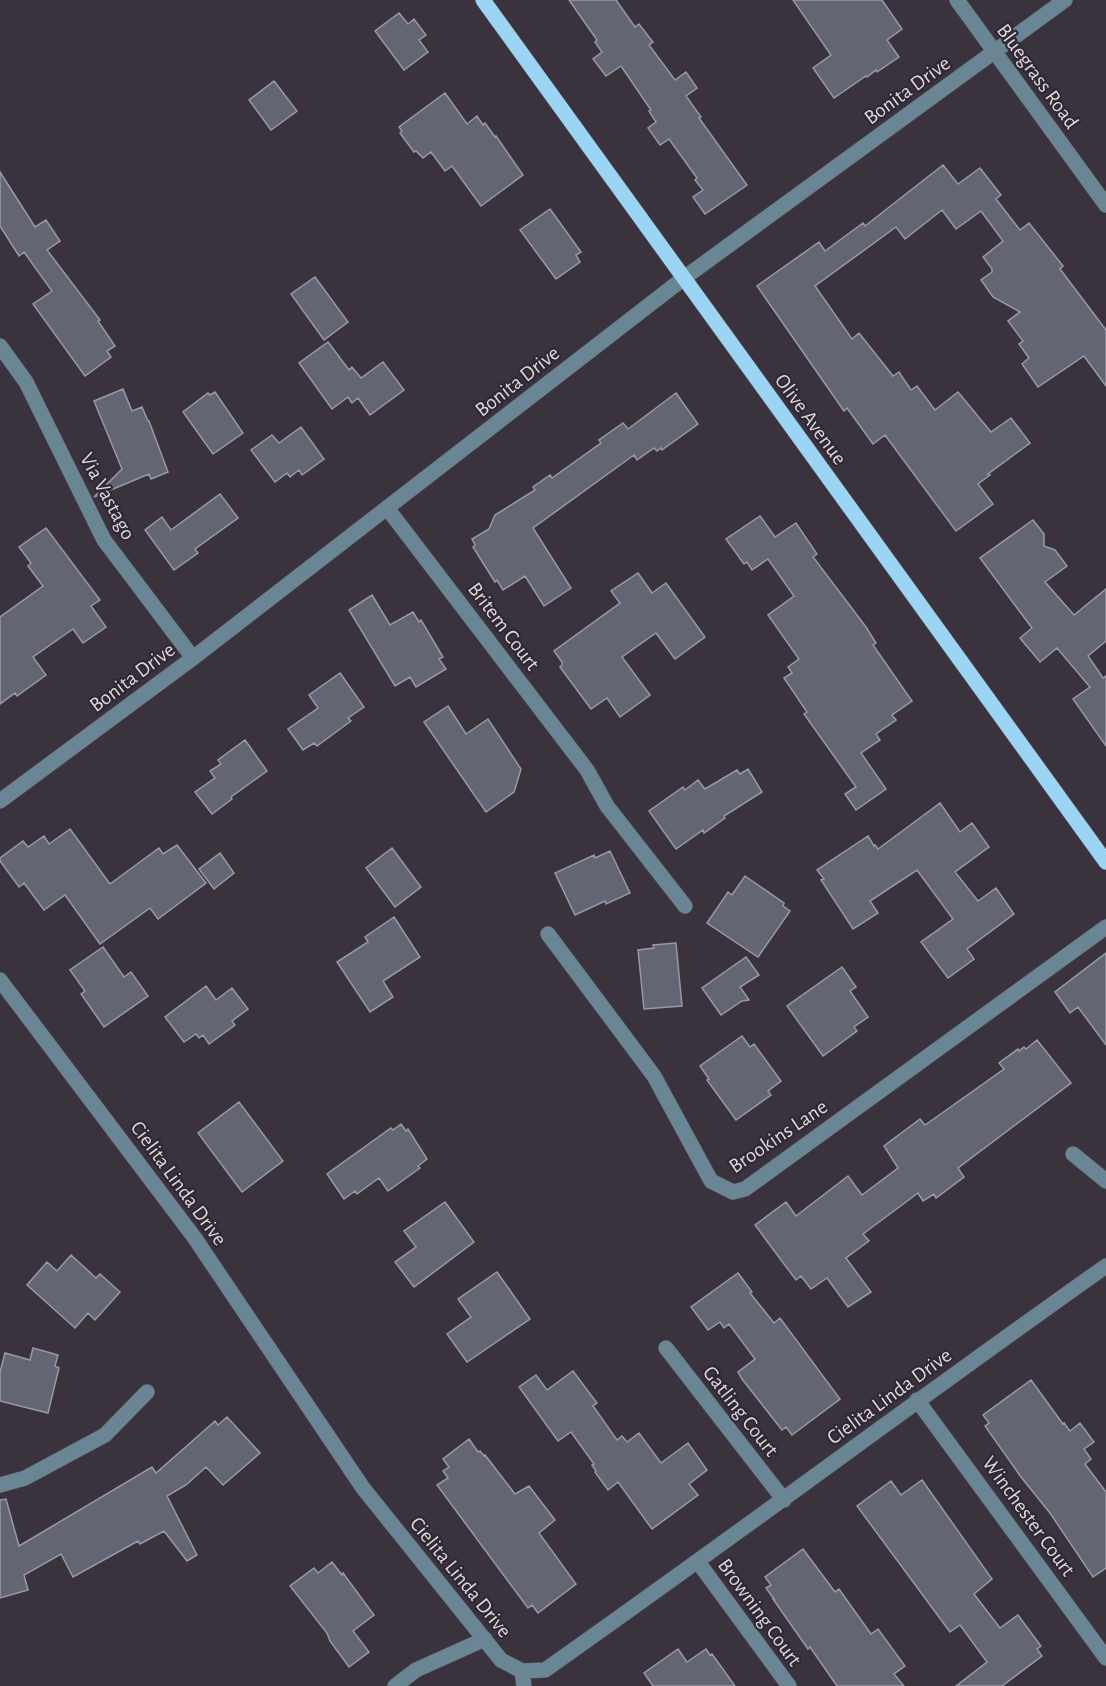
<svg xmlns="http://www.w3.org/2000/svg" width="1106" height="1686" font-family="'Alegreya Sans',sans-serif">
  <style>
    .building { fill: #646573; stroke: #9899a8; stroke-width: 1.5 }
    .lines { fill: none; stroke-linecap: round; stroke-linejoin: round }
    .minor-casing { stroke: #58515b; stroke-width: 16 }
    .major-casing { stroke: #58515b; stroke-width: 16 }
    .minor { stroke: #6a8694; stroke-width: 15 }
    .major { stroke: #9cd5f3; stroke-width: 15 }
    .labels { text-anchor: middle; stroke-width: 4.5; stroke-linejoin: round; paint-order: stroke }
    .street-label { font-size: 21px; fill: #ded9e0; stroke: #302933 }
  </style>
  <rect width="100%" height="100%" fill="#3a333e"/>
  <!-- building -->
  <path class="building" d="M569,0H616L635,27L639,24L653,42L649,45L675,80L686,72L697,88L686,96L701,117L699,118L747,185L705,214L693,197L703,190L695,180L697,178L669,139L660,145L648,128L656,122L649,111L651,110L621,66L606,76L593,59L602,52L595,42L597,40Z
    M793,0H882L902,29L887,40L899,57L877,72L876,70L867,77L866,76L834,98L813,68L831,55Z
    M399,13L408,24L414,19L426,35L419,40L428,52L404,70L375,31Z
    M274,81L297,111L271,130L249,100Z
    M445,93L467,124L477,116L483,125L485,123L495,137L496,136L523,175L481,206L452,166L445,171L431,152L423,158L416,151L414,152L400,133L402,131L399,127Z
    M943,165L958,184L980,168L1001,195L996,199L1020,230L1029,223L1063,266L1060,269L1106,330V386L1084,356L1038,387L1022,364L1029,358L1019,344L1023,341L1008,321L1020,312L993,297L981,280L992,272V269L983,257L1003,241L981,211L956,229L942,210L905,239L896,227L815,286L852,339L859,333L893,376L899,372L911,390L917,386L935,410L958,392L991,432L1011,418L1030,443L988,474L990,475L978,484L993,504L956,531L885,435L873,444L847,408L844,411L757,286L819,242L825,251L863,223L865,226Z
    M0,172L35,227L46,220L60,241L47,250L100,320L98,321L115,346L107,351L111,357L85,376L33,304L52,291L24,252L19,256L0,226Z
    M550,209L581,252L576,255L580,262L556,279L520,230Z
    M315,277L348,322L324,340L291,294Z
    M328,342L349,370L352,367L361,378L383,362L404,390L370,415L358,398L352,403L348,397L332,409L299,363Z
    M123,389L132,411L142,407L148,421H149L168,472L151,479L149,474L94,497L122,469L94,401Z
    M215,392L243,433L213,454L183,412L208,393L210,395Z
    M676,393L698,424L662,450L661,448L657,451L654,448L637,460L634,455L533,528L571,588L544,606L525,576L503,590L497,580L495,582L473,547L475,545L472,539L489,529L495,515L535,490L533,487L550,475L552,478L601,443L599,440L623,423L628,429Z
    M301,427L324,459L302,475L299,470L290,477L287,473L275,482L251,450L272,435L279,443Z
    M220,494L238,518L195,549L198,553L174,570L145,530L162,517L171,530Z
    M760,516L775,537L796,523L817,554L813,557L866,627L876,643L873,645L912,701L892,715L896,720L876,734L880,740L861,753L886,789L856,810L845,794L856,787L804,714L807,712L784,678L792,673L788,667L799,659L768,615L794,596L768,559L752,570L747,562L744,564L726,539Z
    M1033,520L1044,534V546L1055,550L1067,566L1045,582L1074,615L1106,589V641L1088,656L1103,678L1106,676V746L1073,699L1090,687L1057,648L1040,662L1020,638L1032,628L980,558Z
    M46,528L100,600L91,606L106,627L83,643L73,629L33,657L46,675L17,696L15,693L0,704V617L43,586L28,566L31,563L19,547Z
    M638,573L652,593L666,583L705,637L675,659L656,633L622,657L650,695L620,717L607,698L591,709L560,667L562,665V662L554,651L620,603L611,591Z
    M372,595L390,625L413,612L419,622L421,620L443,657L439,659L446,669L416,687L410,677L395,686L349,610Z
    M340,673L364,707L348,718L351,721L317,746L314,743L303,750L288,729L318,708L309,695Z
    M448,706L466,734L488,719L521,769L514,792L486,812L424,722Z
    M245,740L267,771L231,797L232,799L212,814L195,792L215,778L210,771L221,764L218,760Z
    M748,769L762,792L724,816L725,818L704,833L703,830L676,849L649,811L683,787L685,790L698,780L705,789L737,770L740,774Z
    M940,803L960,832L972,823L989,847L955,872L978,901L996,888L1014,914L967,949L974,959L948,978L921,942L953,919L917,870L870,901L878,913L853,929L821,880L824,879L817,870L868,836L874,846L875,845L878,849Z
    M70,829L110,884L159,848L163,854L177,845L206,883L158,919L150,908L100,944L65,895L44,910L24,883L19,887L0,861V858L23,841L28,847L44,836L49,844Z
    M392,848L421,887L395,907L366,868Z
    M610,851L630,893L606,904L605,901L575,915L555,873L594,855L595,858Z
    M220,853L234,873L214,889L199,869Z
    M745,876L784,903L783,906L790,911L758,957L707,923L728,892L732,895Z
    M394,917L420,957L383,981L393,997L370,1012L337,962L368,942L365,937Z
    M676,943L682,1006L644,1009L638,950L654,948L653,945Z
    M103,947L124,977L131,972L148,996L104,1027L81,994L85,991L70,970Z
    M1106,953V1045L1078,1007L1070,1013L1055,992Z
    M746,957L759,975L740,987L749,1000L742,1001L721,1015L702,988Z
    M842,967L856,987L850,991L868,1017L854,1027L857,1031L823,1056L787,1006Z
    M206,986L216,1000L232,988L248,1009L232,1021L235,1025L209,1044L203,1035L199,1038L196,1034L184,1042L165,1017Z
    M742,1036L750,1047L754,1044L781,1081L768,1091L771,1095L736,1120L707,1080L709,1079L700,1066Z
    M1037,1040L1071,1083L958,1168L964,1177L936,1198L934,1194L923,1201L918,1193L863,1234L869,1241L846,1258L871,1292L848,1307L827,1278L811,1289L801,1276L796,1280L755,1225L786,1202L796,1216L848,1176L862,1195L898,1168L884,1146L920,1119L925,1125L935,1118L1004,1069L999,1063L1018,1049L1019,1051L1024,1047L1026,1049Z
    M239,1102L283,1161L242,1192L198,1133Z
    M401,1124L406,1131L408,1129L427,1159L418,1166L420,1168L388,1191L379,1178L357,1194L355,1191L344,1199L327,1174L391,1128L393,1130Z
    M445,1202L474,1242L414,1287L395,1262L416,1247L404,1231Z
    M71,1255L96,1278L100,1274L120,1292L95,1320L88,1313L75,1328L27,1285L47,1262L57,1271Z
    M497,1272L530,1319L467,1362L447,1334L471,1317L458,1299Z
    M738,1273L752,1292L750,1293L774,1323L780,1318L840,1399L792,1435L786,1427L782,1430L742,1379L738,1372L755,1359L729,1324L724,1328L720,1322L708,1330L691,1307Z
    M33,1348L58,1355L55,1366L59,1368L48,1413L0,1401V1372L5,1353L30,1360Z
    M573,1371L597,1403L593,1406L617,1440L622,1436L627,1442L639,1433L661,1463L688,1443L707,1470L689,1484L698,1495L652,1529L618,1482L608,1490L595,1472L596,1471L592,1465L594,1464L571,1432L558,1441L519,1387L536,1375L547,1390Z
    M1031,1380L1063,1424L1064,1423L1070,1431L1080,1423L1094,1442L1084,1449L1091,1459L1085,1464L1106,1492V1568L1093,1577L1050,1513L1021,1477L985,1426L989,1423L983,1415Z
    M227,1417L260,1453L223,1485L206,1467L186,1485L167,1496L197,1555L187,1561L164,1531L140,1544L138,1541L73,1577L61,1554L24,1575L28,1590L0,1598V1500L6,1499L19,1546L152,1467L156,1473L215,1421L218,1425Z
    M469,1439L478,1452L480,1451L484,1456L485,1455L515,1494L529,1486L555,1520L539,1533L576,1584L538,1613L532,1605L528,1608L437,1485L448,1478L443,1471L449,1467L443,1459Z
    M922,1480L992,1579L974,1594L1000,1628L1018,1615L1041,1646L1037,1649L1042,1656L1002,1686H956L987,1662L960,1625L950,1632L857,1506L891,1481L901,1495Z
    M803,1549L835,1592L839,1589L871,1634L878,1629L905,1666L894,1674L904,1686H837L810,1647L808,1649L773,1599H774L766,1588L771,1585L765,1577Z
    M332,1562L342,1575L343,1573L374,1615L353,1631L369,1652L349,1667L330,1641L327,1633L290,1586L314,1568L318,1573Z
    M678,1649L687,1662L706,1649L710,1655L712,1654L735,1686H653L644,1673Z"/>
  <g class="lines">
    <!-- minor casing -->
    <g class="minor-casing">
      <path id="minor" d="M957,0L1106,205
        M0,346L26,382L104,540L193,658
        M387,508L587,770L607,806L685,906
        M0,801L193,658L684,278L1065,0
        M548,934L654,1076L711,1181L733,1192L745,1189L1106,927
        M0,980L194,1237L363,1488L501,1660L522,1671L545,1670C734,1537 918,1399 1106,1266
        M1073,1154L1106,1181
        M666,1348L784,1500
        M917,1400L1106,1658
        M0,1485L25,1478L105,1435L147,1392
        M698,1562L789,1686
        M522,1671L524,1686
        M395,1686L416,1670L485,1639"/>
    </g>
    <!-- major casing -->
    <g class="major-casing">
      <path id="major" d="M483,0L1106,862"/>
    </g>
    <!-- minor -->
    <use href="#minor" class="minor"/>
    <!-- major -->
    <use href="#major" class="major"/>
  </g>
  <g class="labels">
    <!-- street labels -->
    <g class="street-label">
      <text transform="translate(1038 76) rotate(54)" y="7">Bluegrass Road</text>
      <text transform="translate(907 90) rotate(-36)" y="7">Bonita Drive</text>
      <text transform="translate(517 381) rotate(-38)" y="7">Bonita Drive</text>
      <text transform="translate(811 419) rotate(54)" y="7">Olive Avenue</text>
      <text transform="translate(108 496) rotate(62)" y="7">Via Vastago</text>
      <text transform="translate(504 626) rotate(53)" y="7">Britem Court</text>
      <text transform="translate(132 677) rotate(-37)" y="7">Bonita Drive</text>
      <text transform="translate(778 1136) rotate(-34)" y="7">Brookins Lane</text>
      <text transform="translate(179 1183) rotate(54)" y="7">Cielita Linda Drive</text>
      <text transform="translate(889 1396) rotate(-36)" y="7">Cielita Linda Drive</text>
      <text transform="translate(741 1411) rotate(52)" y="7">Gatling Court</text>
      <text transform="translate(1029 1516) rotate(54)" y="7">Winchester Court</text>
      <text transform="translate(461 1577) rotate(51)" y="7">Cielita Linda Drive</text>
      <text transform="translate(760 1612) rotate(54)" y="7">Browning Court</text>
    </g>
  </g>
</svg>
